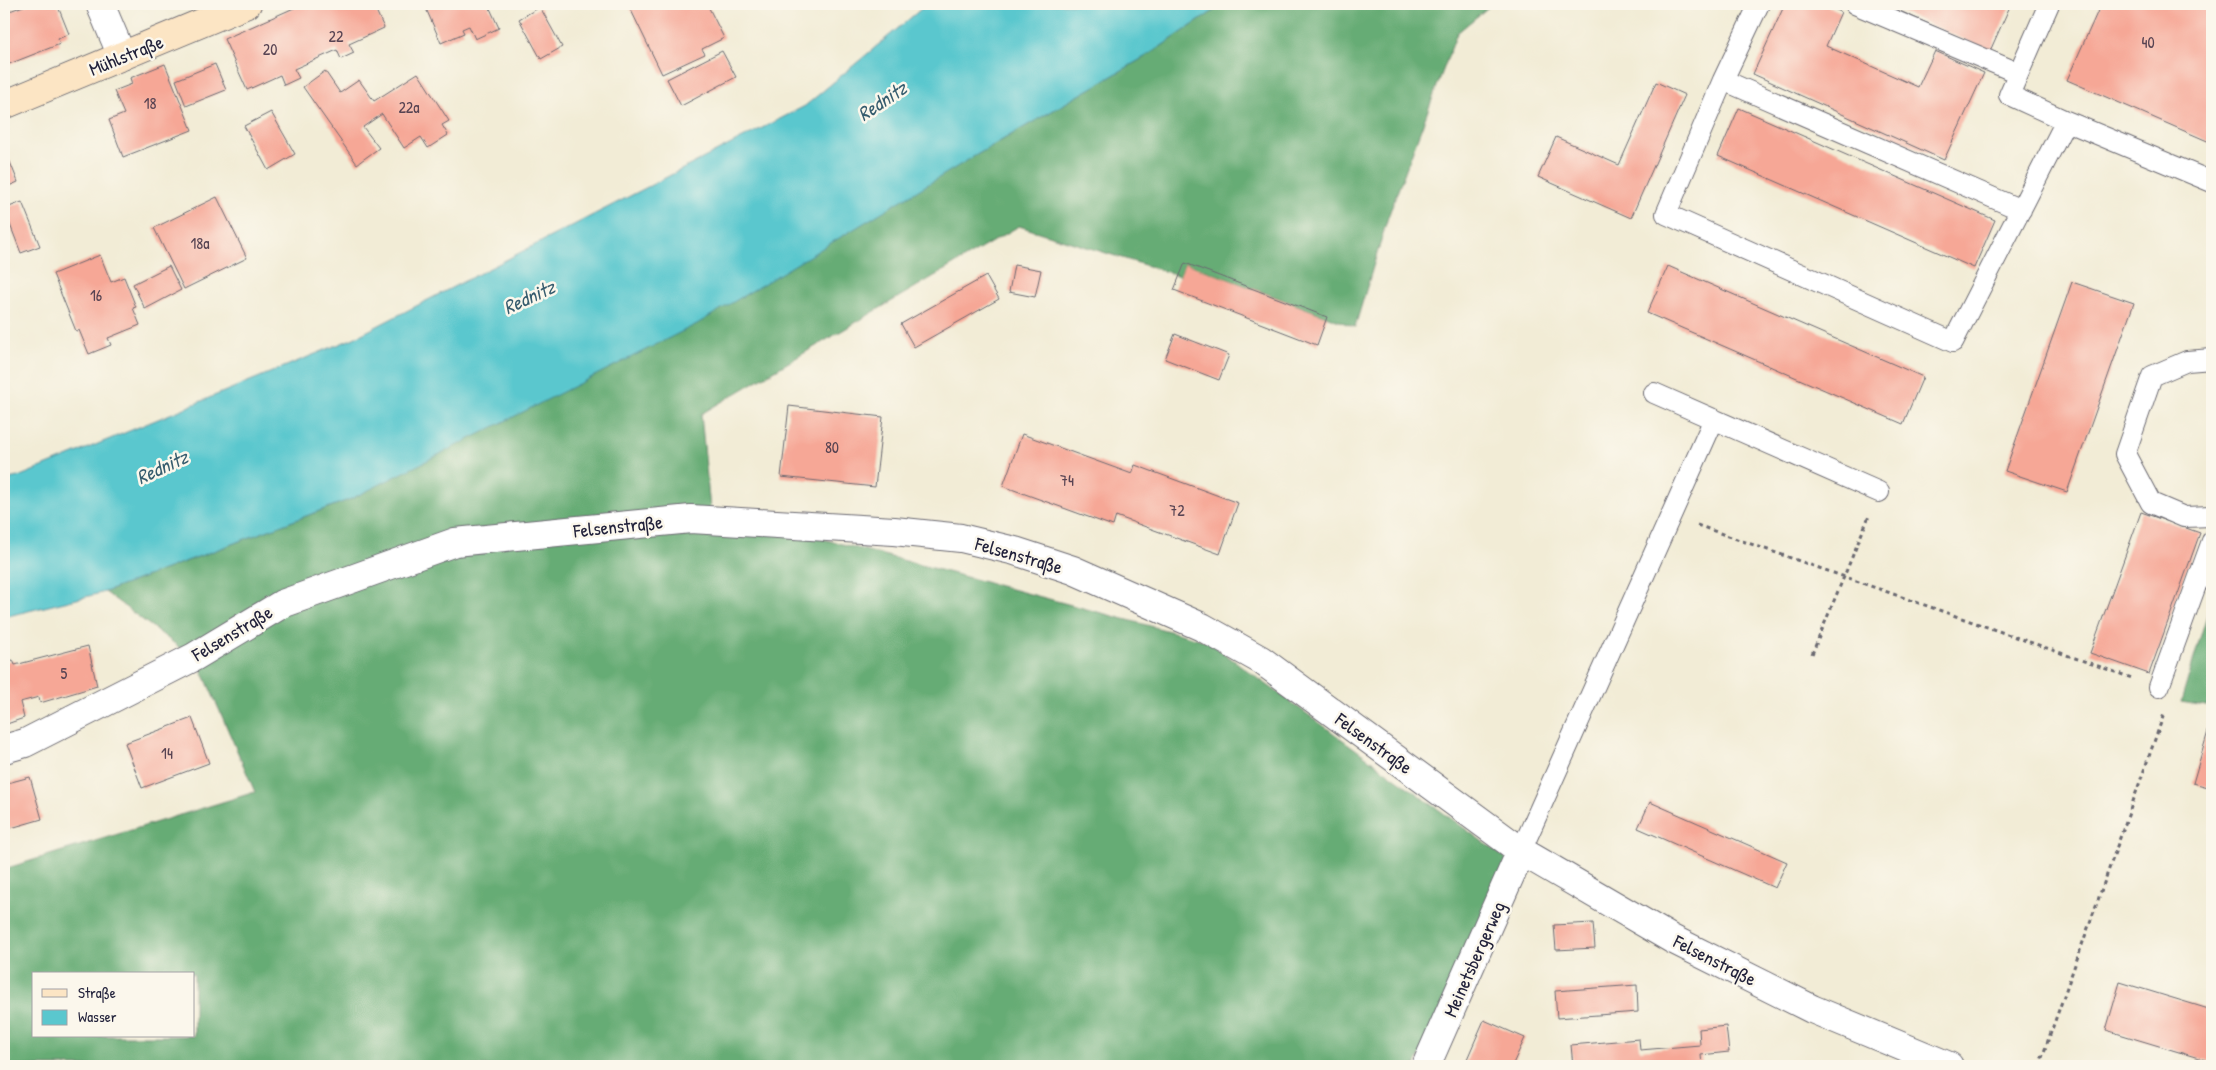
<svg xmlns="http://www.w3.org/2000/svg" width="2216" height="1070" font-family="'Patrick Hand',sans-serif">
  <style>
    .forest { fill: #66ac74; stroke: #446758; fill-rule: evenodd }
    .water { fill: #5ac7ce; stroke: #3e7484 }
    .building { fill: #f6a796 }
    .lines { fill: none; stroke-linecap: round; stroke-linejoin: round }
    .lane-casing { stroke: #6b6971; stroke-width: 22 }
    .street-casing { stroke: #6b6971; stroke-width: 30 }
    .secondary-casing { stroke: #6b6971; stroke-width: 30 }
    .path { stroke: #6b6971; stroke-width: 3; stroke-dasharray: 4 4; stroke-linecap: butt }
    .lane { stroke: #fff; stroke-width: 20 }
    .street { stroke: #fff; stroke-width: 28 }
    .secondary { stroke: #fce5c4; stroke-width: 28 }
    .labels { text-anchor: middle; stroke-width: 5; stroke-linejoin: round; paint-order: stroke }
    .number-label { font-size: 16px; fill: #574352 }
    .street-label { font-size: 19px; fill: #22223b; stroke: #fbf7ec }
    .water-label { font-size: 20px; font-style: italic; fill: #365c6e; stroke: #fbf7ec }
  </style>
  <rect width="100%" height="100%" fill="#fbf7ec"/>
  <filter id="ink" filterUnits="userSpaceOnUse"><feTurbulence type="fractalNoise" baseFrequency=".02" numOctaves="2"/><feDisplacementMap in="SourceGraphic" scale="10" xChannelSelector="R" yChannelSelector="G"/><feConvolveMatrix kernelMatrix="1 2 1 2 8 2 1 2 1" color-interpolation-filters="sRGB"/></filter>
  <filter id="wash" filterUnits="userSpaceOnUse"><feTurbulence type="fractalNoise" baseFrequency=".0096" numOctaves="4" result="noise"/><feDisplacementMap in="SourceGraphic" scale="20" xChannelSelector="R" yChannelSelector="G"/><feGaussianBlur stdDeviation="1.12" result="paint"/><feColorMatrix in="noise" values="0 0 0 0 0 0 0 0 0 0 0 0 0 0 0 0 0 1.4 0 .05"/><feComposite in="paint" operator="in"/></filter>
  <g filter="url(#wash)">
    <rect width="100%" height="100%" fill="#f2ecd6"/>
    <!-- forest -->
    <path class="forest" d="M1224,4H1492L1457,33L1388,217L1355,327L1185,263L1180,276L1019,226L701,414L710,509L1207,641L1508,860L1415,1066H4V869L255,792L198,661L105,592L351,499L973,157L1148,55ZM34,974H194V1036H34Z
      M2212,598V707L2181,702Z"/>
    <!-- water -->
    <path class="water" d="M927,4H1224L1148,55L973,157L697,324L351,499L105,592L4,617V480L18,477L354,338L805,106Z"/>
    <g id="blocks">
      <!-- building -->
      <path class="building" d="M29,4H57L69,34L58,39L60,44L4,66V13Z
        M303,4H373L384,28L349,44L354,53L341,59L337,50L294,69L299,78L284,85L280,75L247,90L224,39Z
        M424,4H488L499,28L475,39L469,26L462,29L464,33L441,43Z
        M628,4H707L724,38L702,49L705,54L662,74Z
        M1785,4H1823L1841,12L1826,46L1918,87L1935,51L1984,73L1944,160L1753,74Z
        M1884,4H2011L1990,51Z
        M2101,4H2212V143L2067,80Z
        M540,7L562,47L541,59L519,19Z
        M722,51L736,77L681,106L667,79Z
        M165,64L192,130L123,157L109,120L124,114L114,91L132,84L130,78Z
        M215,64L226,90L186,106L176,80Z
        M325,71L340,93L359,80L374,101L418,73L449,121L442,125L448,135L428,148L421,137L404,148L382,114L363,127L379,148L357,164L303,87Z
        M1656,82L1685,95L1631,218L1538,177L1556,137L1619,165Z
        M1739,108L1995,220L1974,268L1718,156Z
        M271,112L295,154L268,170L244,126Z
        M4,147L18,182L4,188Z
        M217,197L247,258L184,289L154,228Z
        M22,202L40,246L21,253L4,209Z
        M100,255L111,282L124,277L136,307L133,308L140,325L108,338L111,345L89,354L79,330L76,331L53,274Z
        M1185,263L1327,317L1317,345L1174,290Z
        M1014,265L1041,270L1035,297L1009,292Z
        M169,266L181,290L145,309L133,284Z
        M1668,266L1923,377L1903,424L1647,313Z
        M986,276L999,299L914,347L901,324Z
        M2072,282L2134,303L2067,492L2005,471Z
        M1175,334L1229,355L1219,380L1165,359Z
        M789,406L883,417L875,487L781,477Z
        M1022,434L1132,474L1135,465L1238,503L1220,554L1116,516L1113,526L1003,486Z
        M2141,512L2200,533L2149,674L2090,653Z
        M88,646L97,686L40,703L39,697L20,702L24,718L4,725V662L13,660L15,665Z
        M192,718L209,763L142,788L125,743Z
        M2209,728L2212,729V788L2193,783Z
        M30,777L42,819L4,830V784Z
        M1650,802L1787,862L1775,888L1638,828Z
        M1593,923L1595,948L1556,950L1554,925Z
        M2120,982L2212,1010V1062L2106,1030Z
        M1637,985L1638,1012L1557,1018L1555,991Z
        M1484,1020L1525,1038L1512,1066H1464Z
        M1726,1026L1729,1052L1701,1055L1702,1066H1573L1571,1045L1639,1039L1640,1050L1700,1045L1699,1029Z"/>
    </g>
  </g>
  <g filter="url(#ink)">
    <use href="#blocks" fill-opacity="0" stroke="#6b6971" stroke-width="1"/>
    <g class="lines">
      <!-- lane casing -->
      <g class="lane-casing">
        <path id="lane" d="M1855,4L2018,73
          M2049,4L2009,95L2066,121
          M1723,80L1759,4
          M2021,210L1723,80L1666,214L1953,342L2066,121L2212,182
          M2212,359L2187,361L2152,376L2125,454L2151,503L2184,517L2212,516
          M1654,393L1879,492
          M2159,687L2212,541
          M1521,851L1714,419"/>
      </g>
      <!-- street casing -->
      <g class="street-casing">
        <path id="street" d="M100,4L122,56
          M4,749L25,743L194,657L282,604L455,542L691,519L894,531L961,538L1015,551L1073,570L1202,627L1261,660L1521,851L1672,939L1812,1009L1949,1066
          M1426,1066L1521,851"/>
      </g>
      <!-- secondary casing -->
      <g class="secondary-casing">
        <path id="secondary" d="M4,105L247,4"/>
      </g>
      <!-- path -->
      <path class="path" d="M1697,525L2132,678
        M1812,654L1869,516
        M2039,1066L2164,714"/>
      <!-- lane -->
      <use href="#lane" class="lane"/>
      <!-- street -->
      <use href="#street" class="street"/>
      <!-- secondary -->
      <use href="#secondary" class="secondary"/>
    </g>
  </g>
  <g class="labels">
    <!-- number labels -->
    <g class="number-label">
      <text x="336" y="42">22</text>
      <text x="2148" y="48">40</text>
      <text x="270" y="55">20</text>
      <text x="150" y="109">18</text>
      <text x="409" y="113">22a</text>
      <text x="200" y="249">18a</text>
      <text x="96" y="301">16</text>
      <text x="832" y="453">80</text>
      <text x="1067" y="486">74</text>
      <text x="1177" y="516">72</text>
      <text x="64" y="679">5</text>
      <text x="167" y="759">14</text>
    </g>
    <!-- street labels -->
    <g class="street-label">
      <text transform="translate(126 55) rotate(-22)" y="7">Mühlstraße</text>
      <text transform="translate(618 526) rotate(-6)" y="7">Felsenstraße</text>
      <text transform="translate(1019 555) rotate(16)" y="7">Felsenstraße</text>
      <text transform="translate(232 633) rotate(-31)" y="7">Felsenstraße</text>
      <text transform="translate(1374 743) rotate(36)" y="7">Felsenstraße</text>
      <text transform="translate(1474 959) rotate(-66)" y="7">Meinetsbergerweg</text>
      <text transform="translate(1715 960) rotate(27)" y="7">Felsenstraße</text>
    </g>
    <!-- water labels -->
    <g class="water-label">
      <text transform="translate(882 101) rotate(-34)" y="7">Rednitz</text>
      <text transform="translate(529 297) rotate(-25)" y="7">Rednitz</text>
      <text transform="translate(162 467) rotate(-25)" y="7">Rednitz</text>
    </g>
  </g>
  <!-- margin -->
  <rect width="2216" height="1070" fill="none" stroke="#fbf7ec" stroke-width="20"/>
  <!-- legend -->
  <rect x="32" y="972" width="162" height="65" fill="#fbf7ec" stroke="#a4a2a5"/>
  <rect x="42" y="989" width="25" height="8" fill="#fce5c4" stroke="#a4a2a5"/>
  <text x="78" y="998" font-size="15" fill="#22223b">Straße</text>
  <rect x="42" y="1010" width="25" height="15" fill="#5ac7ce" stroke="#a4a2a5"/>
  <text x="78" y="1022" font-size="15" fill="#22223b">Wasser</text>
</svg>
